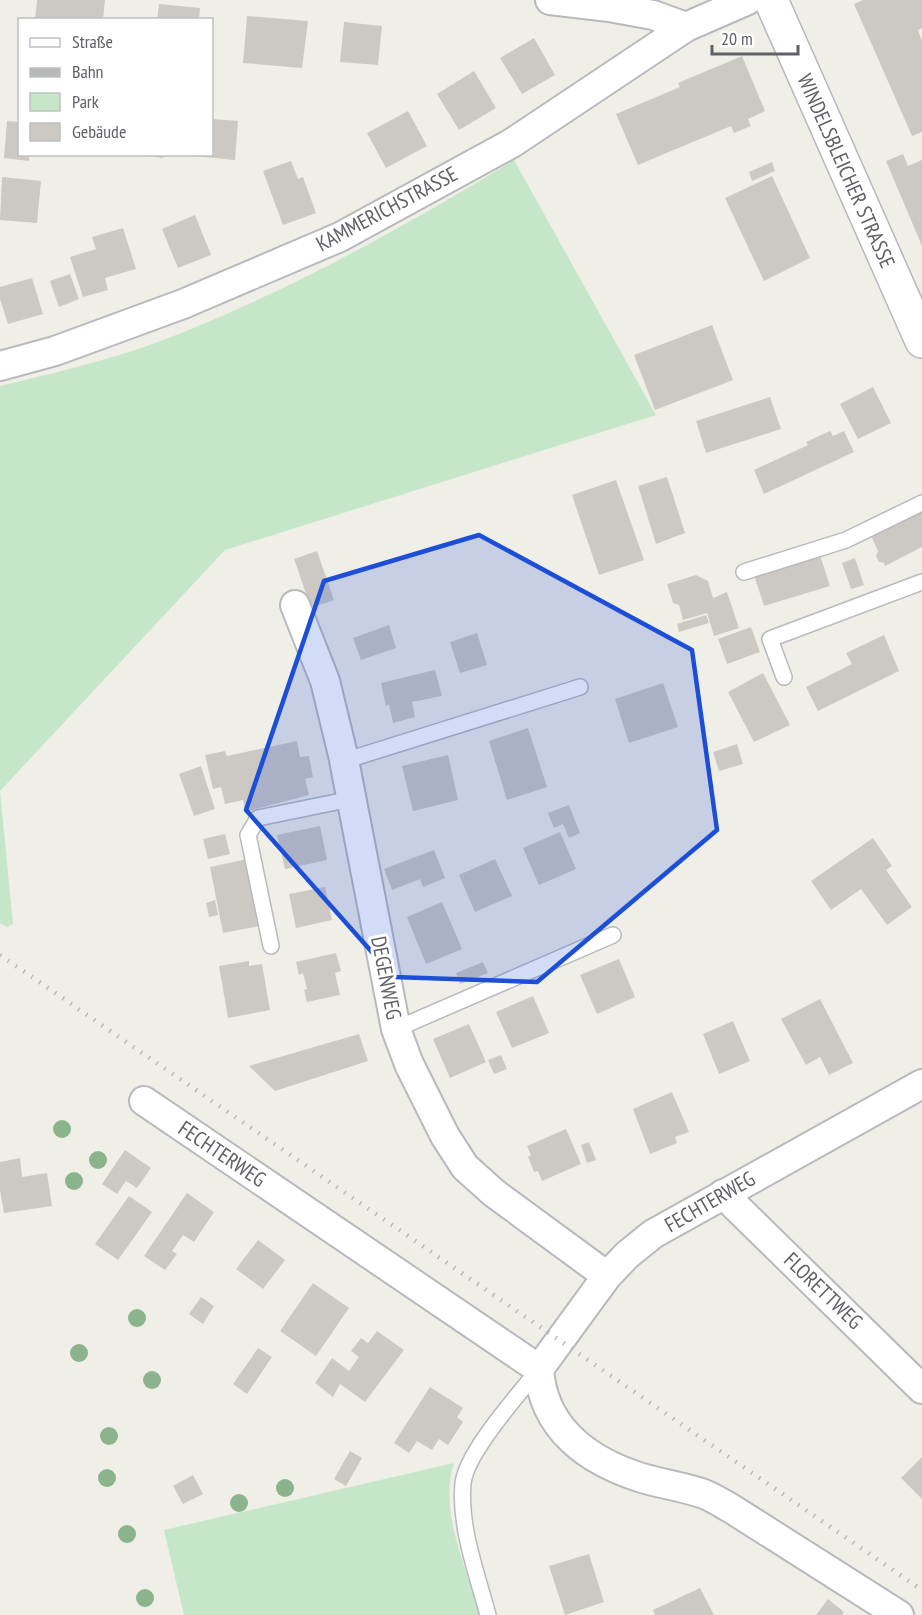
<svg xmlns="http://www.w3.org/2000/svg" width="922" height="1615" font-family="'PT Sans Narrow',sans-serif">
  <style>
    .green { fill: #c5e6c8 }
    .building { fill: #ccc9c4 }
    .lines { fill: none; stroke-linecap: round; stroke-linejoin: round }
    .lane-casing { stroke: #b7b9bd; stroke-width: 18 }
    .street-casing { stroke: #b7b9bd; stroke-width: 32 }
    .secondary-casing { stroke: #b6b8be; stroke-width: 36 }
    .lane { stroke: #fff; stroke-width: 15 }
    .street { stroke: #fff; stroke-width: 28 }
    .secondary { stroke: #fff; stroke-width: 33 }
    .rail { stroke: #b7b8b8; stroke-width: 4.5; stroke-dasharray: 1.5 8; stroke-linecap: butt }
    .tree { fill: #8bb48d }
    .marked { fill: #1d4ed8; fill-opacity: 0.2; stroke: #1d4ed8; stroke-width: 4.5; stroke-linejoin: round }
    .labels { text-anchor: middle; stroke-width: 6; stroke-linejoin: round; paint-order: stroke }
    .street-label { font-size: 21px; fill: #5f6167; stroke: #fff }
  </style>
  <rect width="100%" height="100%" fill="#f0efe7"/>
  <!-- green -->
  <path class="green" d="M514,160L656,415L225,550L0,791L13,924L7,927L0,923V386C53,373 107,361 158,342C282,295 401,229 514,160Z
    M454,1463C438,1510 467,1569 480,1615H184L164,1530Z"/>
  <!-- building -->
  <path class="building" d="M37,0H105L103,20H35Z
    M863,0H922V28L918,30L922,41V132L912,136L854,4Z
    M159,4L200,8L199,20H157Z
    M247,16L308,21L302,68L243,63Z
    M344,22L382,26L378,65L340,62Z
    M534,38L555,75L522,94L500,58Z
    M742,56L765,111L748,119L751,126L734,133L731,126L638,165L616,114L680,87L678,83Z
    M474,71L496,108L459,130L437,94Z
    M408,111L427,146L386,168L367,133Z
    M212,119L238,121L235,160L194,156V154H212Z
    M7,121L20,122V154H30L29,161L4,158Z
    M147,154H164L163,158L147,156Z
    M903,154L908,166L922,160V246L886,161Z
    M291,161L298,179L303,177L316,213L283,225L263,171Z
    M772,162L775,171L752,181L749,172Z
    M772,176L810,258L764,281L725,198Z
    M2,177L41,181L37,223L0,220Z
    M195,215L211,255L178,268L162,229Z
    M123,228L136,269L105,278L108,290L83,297L70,257L96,249L92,237Z
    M70,274L79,299L59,307L50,281Z
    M32,278L43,314L8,324L0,299V287Z
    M712,325L733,380L655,410L634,355Z
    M873,387L891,423L858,439L840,404Z
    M770,397L781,429L706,453L696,421Z
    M830,431L833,436L844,431L854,452L764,494L754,470L808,445L806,442Z
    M667,477L685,533L656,544L638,486Z
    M616,480L644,560L599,575L572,495Z
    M922,512V547L885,566L884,563L879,562L876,556L878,551L871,536Z
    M317,551L334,600L311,608L294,559Z
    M820,555L830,586L764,606L754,575Z
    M855,558L864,585L851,589L842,563Z
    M696,575L708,581L713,598L727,592L739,628L714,636L707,613L683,620L679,605L673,603L667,584Z
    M706,615L709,623L679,632L677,624Z
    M389,625L396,648L361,660L353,638Z
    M751,627L760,652L727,664L718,639Z
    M477,633L487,665L460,673L450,642Z
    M884,635L899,671L818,711L806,687L852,664L846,653Z
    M435,670L442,696L412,702L415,717L393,723L389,704L386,706L381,683Z
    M763,673L790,725L754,742L728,692Z
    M663,683L678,727L629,743L615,699Z
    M528,728L547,787L507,800L489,741Z
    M297,741L300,757L309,756L313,777L305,779L309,795L245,812L243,800L225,804L221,787L213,789L205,755L225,751L227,756Z
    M737,744L743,764L719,771L713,752Z
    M448,755L458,800L413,811L402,766Z
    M201,766L215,809L194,816L179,774Z
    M569,805L580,833L569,838L563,824L554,828L548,813Z
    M320,826L327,860L285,869L277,835Z
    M560,832L576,869L539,885L523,848Z
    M225,834L230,854L208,859L203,839Z
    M873,838L892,866L886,870L912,907L887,925L861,889L831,910L811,881Z
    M434,850L445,878L423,887L420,879L392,890L384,869Z
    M247,859L260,926L223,933L210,867Z
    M495,859L512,896L475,912L459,875Z
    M325,887L332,920L296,928L289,894Z
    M215,900L218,915L209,917L206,903Z
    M442,902L462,949L426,964L407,917Z
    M336,953L341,971L335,973L340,995L307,1002L304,990L307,989L303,973L299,975L296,962Z
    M619,959L635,997L597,1014L580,975Z
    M249,961V966L262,964L270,1010L228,1018L219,966Z
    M483,962L488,973L460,984L456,973Z
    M533,996L549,1033L512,1048L496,1012Z
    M820,999L853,1063L829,1075L820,1057L806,1065L781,1019Z
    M733,1021L750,1061L719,1074L703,1034Z
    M469,1024L486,1062L450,1078L433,1039Z
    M359,1034L368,1061L275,1091L249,1066Z
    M501,1055L507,1069L494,1074L488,1060Z
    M672,1092L689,1132L675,1137L677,1143L650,1154L633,1109Z
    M566,1129L581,1164L542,1181L538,1171L534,1172L528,1157L531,1155L527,1146Z
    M589,1142L596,1160L587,1163L581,1145Z
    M125,1150L151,1168L137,1188L126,1181L117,1194L102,1184Z
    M20,1158L22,1177L47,1173L52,1206L4,1213L0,1190V1162Z
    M187,1193L214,1212L194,1242L183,1235L172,1251L177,1254L165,1270L144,1256Z
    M129,1196L152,1212L118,1260L95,1244Z
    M258,1240L285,1260L263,1289L236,1269Z
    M313,1283L349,1308L316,1356L280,1331Z
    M201,1297L214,1306L203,1324L189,1314Z
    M377,1331L404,1350L365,1402L340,1384L333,1397L315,1383L332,1358L349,1371L359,1357L351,1351L361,1338L368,1343Z
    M258,1348L272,1357L247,1394L233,1384Z
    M430,1387L463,1408L457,1417L463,1422L448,1445L439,1439L432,1450L417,1441L409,1453L394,1443Z
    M350,1451L362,1458L346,1486L334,1479Z
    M922,1457V1499L901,1478Z
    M193,1475L203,1494L183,1504L173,1486Z
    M589,1554L604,1602L565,1615L549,1566Z
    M700,1588L714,1615H655L653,1610Z
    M828,1599L844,1612L842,1615H816Z"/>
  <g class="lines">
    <!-- lane casing -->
    <g class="lane-casing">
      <path id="lane" d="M744,572L846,540L922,503
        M784,677L770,639L922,582
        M344,761L580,687
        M271,946L248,835L258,818L351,799
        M396,1029L613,935
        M488,1615C477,1574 459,1526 463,1484C465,1454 519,1394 539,1369"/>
    </g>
    <!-- street casing -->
    <g class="street-casing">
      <path id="street" d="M550,0L609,7L653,15L686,27
        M0,366L55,351L183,304L340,237L512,143L686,27L748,0
        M295,605L325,681L343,755L396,1029L409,1064L445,1136L465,1167L494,1193L607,1276
        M144,1101L539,1369
        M723,1194L922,1389
        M899,1615L732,1509C723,1504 714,1498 704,1494C684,1487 662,1484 642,1478C588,1461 543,1429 539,1369L607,1276L627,1255L653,1234L922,1084"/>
    </g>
    <!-- secondary casing -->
    <g class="secondary-casing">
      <path id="secondary" d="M771,0L922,341"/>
    </g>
    <!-- lane -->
    <use href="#lane" class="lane"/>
    <!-- street -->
    <use href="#street" class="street"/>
    <!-- secondary -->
    <use href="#secondary" class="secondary"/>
    <!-- rail -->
    <path class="rail" d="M0,955L922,1590"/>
  </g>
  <!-- trees -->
  <g class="tree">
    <circle cx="62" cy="1129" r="9"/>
    <circle cx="98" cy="1160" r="9"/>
    <circle cx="74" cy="1181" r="9"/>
    <circle cx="137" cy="1318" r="9"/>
    <circle cx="79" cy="1353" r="9"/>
    <circle cx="152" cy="1380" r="9"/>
    <circle cx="109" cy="1436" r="9"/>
    <circle cx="107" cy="1478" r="9"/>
    <circle cx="285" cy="1488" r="9"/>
    <circle cx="239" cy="1503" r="9"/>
    <circle cx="127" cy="1534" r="9"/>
    <circle cx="145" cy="1598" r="9"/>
  </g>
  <!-- marked area -->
  <path class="marked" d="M479,535L692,650L717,830L537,982L394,977L246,810L324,581Z"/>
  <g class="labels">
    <!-- street labels -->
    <g class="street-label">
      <text transform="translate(846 171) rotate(66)" y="7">WINDELSBLEICHER STRASSE</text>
      <text transform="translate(387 209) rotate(-28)" y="7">KAMMERICHSTRASSE</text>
      <text transform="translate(386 978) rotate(79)" y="7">DEGENWEG</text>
      <text transform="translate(222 1154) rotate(34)" y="7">FECHTERWEG</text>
      <text transform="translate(710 1202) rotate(-30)" y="7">FECHTERWEG</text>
      <text transform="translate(823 1291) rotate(44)" y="7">FLORETTWEG</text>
    </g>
  </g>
  <!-- legend -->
  <rect x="18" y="18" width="195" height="138" fill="#ffffff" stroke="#bfc0c2" stroke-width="1.5"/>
  <rect x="30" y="38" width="30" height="9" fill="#ffffff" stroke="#bfc0c2" stroke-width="1.5"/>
  <text x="72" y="48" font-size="18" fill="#5f6167">Straße</text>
  <rect x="30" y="68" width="30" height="9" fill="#b7b8b8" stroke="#bfc0c2" stroke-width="1.5"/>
  <text x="72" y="78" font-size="18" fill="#5f6167">Bahn</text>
  <rect x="30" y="93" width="30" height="18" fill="#c5e6c8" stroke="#bfc0c2" stroke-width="1.5"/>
  <text x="72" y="108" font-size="18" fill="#5f6167">Park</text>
  <rect x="30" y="123" width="30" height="18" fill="#ccc9c4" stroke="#bfc0c2" stroke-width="1.5"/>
  <text x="72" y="138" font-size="18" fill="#5f6167">Gebäude</text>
  <!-- scale -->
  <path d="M712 45v9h86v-9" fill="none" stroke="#5f6167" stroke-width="3"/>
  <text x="721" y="45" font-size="18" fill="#5f6167" stroke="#ffffff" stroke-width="4.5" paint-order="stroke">20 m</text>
</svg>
